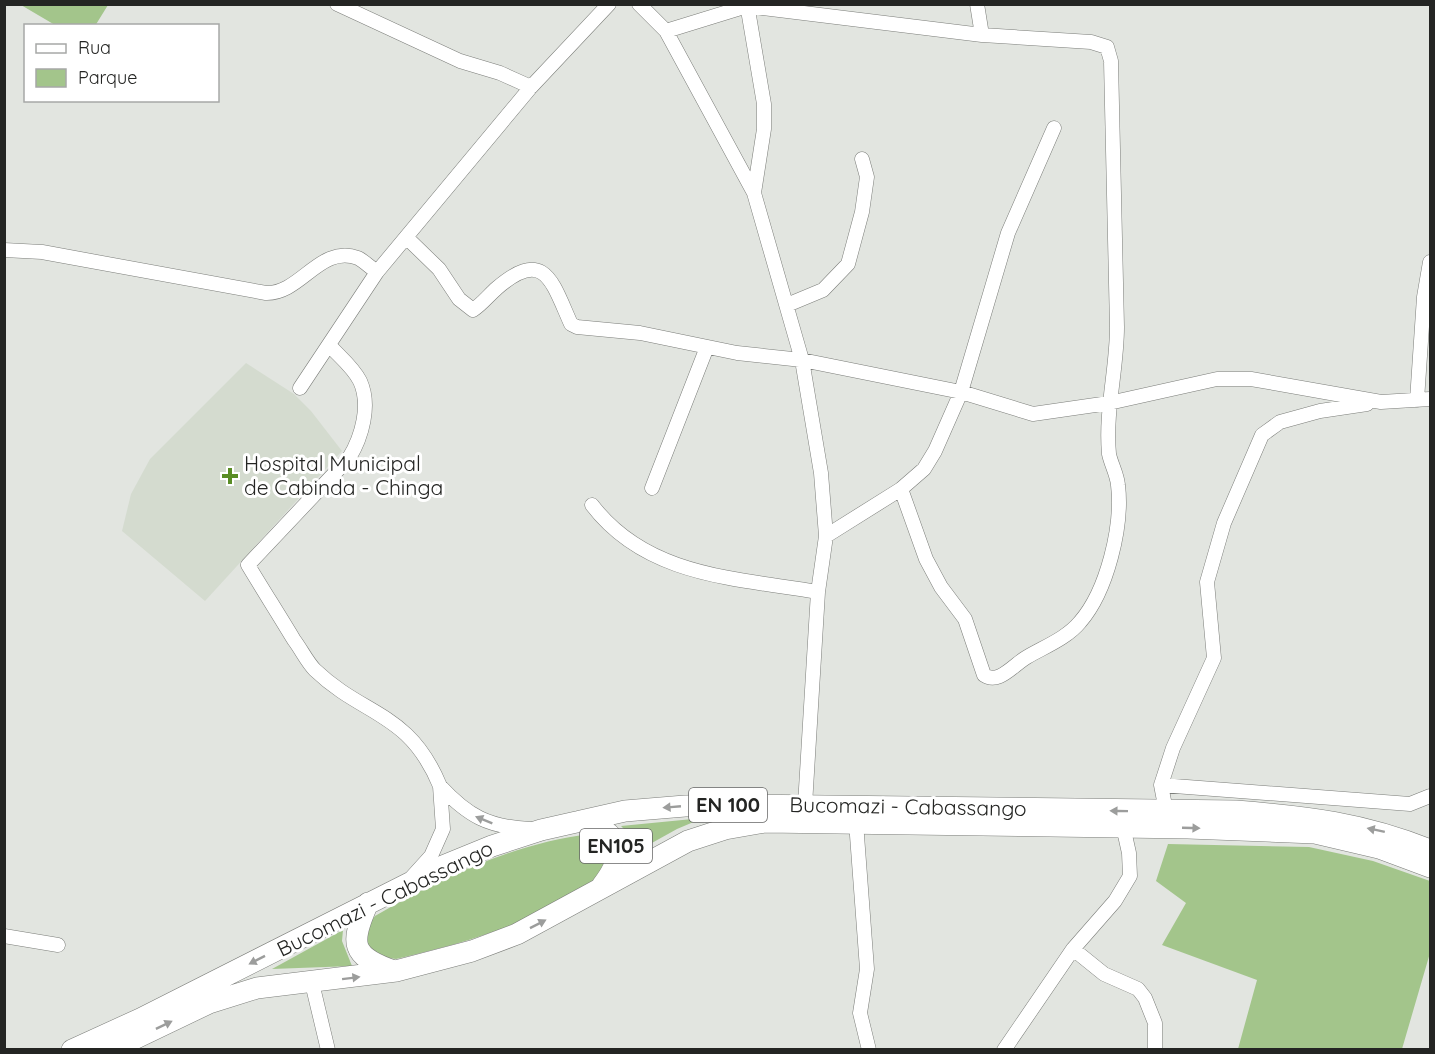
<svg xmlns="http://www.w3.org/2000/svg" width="1435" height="1054" font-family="Quicksand,sans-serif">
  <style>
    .built { fill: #d4dbcf }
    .green { fill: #a3c58b }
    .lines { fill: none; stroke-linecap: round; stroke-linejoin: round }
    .minor-casing { stroke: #7b7d79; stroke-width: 15 }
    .primary-casing { stroke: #7b7d79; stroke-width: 22 }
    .minor { stroke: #fff; stroke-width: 14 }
    .primary { stroke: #fff; stroke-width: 21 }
    .oneway { fill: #9c9d9c }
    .poi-dot { fill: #598d25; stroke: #fff; stroke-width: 2 }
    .labels { text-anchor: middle; stroke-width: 6; stroke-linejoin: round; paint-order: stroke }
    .shield { fill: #fff; stroke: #666665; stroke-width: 1.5 }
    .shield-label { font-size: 20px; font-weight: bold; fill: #242523 }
    .poi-label { font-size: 21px; fill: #242523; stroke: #fff; text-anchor: start }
    .street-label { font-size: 21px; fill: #242523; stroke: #fff }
  </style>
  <rect width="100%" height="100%" fill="#e2e5e0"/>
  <!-- built -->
  <path class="built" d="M246,363L294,394L311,411L342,451L205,601L122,531L131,494L150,459Z"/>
  <!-- green -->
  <path class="green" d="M21,5H108L95,26L55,25Z
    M703,818L677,829L632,854L628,833L621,826Z
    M590,834L607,847L610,857C604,865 599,877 591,883C537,923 461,944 396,959C369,956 355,940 375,916C442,877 512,844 590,834Z
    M1168,844L1309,847L1373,861L1430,881V953L1402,1049H1238L1257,980L1162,945L1186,903L1156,881Z
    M343,930L342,941L352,966L272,969Z"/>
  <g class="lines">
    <!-- minor casing -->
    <g class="minor-casing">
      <path id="minor" d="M337,4L460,61L500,73L531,87
        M639,4L666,31L754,193L802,360L821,473L826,536L818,592L805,805
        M747,4L764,104V129L754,193
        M977,4L982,35
        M666,31L747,6L982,35L1091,42L1107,47L1111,61L1117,327C1117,369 1105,411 1109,454C1111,464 1117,474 1118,485C1123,526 1107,591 1080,622C1067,638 1044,647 1027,657C1013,665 999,685 984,675L965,619L941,587L926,559L901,489
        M406,237L439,269L459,299L473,310C482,304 489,295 497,288C545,247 552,282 571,324L577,327L640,333L737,353L802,360L961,392L1033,414L1109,403L1217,379H1251L1381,402L1430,399
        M4,250L42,252L266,293C301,294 320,244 358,258C364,261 371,268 377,272
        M787,305L823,290L848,264L862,212L867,177L862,159
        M329,345C339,356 353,367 360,381C371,405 362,437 349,458L248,565C263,590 279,615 294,640C301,649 307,662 315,670C364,717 409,711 440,786
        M300,388L377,272L531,87L609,4
        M1417,400L1424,297L1430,262
        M652,488L707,347
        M592,505C647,577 736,578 818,592
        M826,536L901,489L924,469L935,451L961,392L1008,233L1054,128
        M1161,785L1410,804L1430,796
        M1166,811L1161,785L1173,748L1214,658L1207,582L1224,523L1262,435L1280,422L1320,411L1367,404
        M856,822L867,969L860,1013L869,1050
        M412,877L431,856L443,829L440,786C468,816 488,827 530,829
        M4,936L58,945
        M1073,949L1104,974L1138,989L1145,998L1155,1023V1050
        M312,983L328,1050
        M1004,1050L1073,949L1115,901L1130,876L1129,853L1123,826"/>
    </g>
    <!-- primary casing -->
    <g class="primary-casing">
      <path id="primary" d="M580,821C621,831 628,852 602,886
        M368,903C350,943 350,956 394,971
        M72,1050L140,1019L443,866L492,846L541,830L625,811L685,806L748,805L1236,811C1309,817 1362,823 1430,850
        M111,1050L209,1003L257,988L396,971L472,951L517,934L688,841L725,829L765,822L1188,828L1315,833L1379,848L1430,867"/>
    </g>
    <!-- minor -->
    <use href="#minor" class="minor"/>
    <!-- primary -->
    <use href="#primary" class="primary"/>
  </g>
  <!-- one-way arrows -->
  <defs><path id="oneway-solid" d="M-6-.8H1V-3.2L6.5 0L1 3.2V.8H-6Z" transform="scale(1.5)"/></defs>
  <g class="oneway">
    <use href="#oneway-solid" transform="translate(672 807) rotate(175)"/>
    <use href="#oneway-solid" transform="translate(1119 811) rotate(-179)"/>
    <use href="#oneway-solid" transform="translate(484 820) rotate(-158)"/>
    <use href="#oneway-solid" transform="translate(1191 828) rotate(2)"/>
    <use href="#oneway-solid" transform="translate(1376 830) rotate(-168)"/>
    <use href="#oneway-solid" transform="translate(538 924) rotate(-27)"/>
    <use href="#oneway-solid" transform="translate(257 960) rotate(153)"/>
    <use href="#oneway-solid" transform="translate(351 978) rotate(-7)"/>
    <use href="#oneway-solid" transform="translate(164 1025) rotate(-26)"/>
  </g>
  <!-- markers -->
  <path class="poi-dot" d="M227 467h6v6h6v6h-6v6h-6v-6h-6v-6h6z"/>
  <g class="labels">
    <!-- shield labels -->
    <g class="shield">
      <rect x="689" y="788" width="78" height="34" rx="4.5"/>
      <rect x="580" y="829" width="72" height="34" rx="4.5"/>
    </g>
    <g class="shield-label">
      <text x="728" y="812">EN 100</text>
      <text x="616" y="853">EN105</text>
    </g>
    <!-- poi labels -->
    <g class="poi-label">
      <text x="244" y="471">Hospital Municipal<tspan x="244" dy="24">de Cabinda - Chinga</tspan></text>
    </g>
    <!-- street labels -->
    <g class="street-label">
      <text transform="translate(908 807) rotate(1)" y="7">Bucomazi - Cabassango</text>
      <text transform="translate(385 899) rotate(-26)" y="7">Bucomazi - Cabassango</text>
    </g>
  </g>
  <!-- border -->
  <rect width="1435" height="1054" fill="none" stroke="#242523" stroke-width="12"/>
  <!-- legend -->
  <rect x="24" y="24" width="195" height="78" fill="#ffffff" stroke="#a7a8a7" stroke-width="1.5"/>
  <rect x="36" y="44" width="30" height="9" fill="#ffffff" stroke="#a7a8a7" stroke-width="1.5"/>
  <text x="78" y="54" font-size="18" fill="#242523">Rua</text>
  <rect x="36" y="69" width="30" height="18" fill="#a3c58b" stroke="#a7a8a7" stroke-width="1.5"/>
  <text x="78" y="84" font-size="18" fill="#242523">Parque</text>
</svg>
